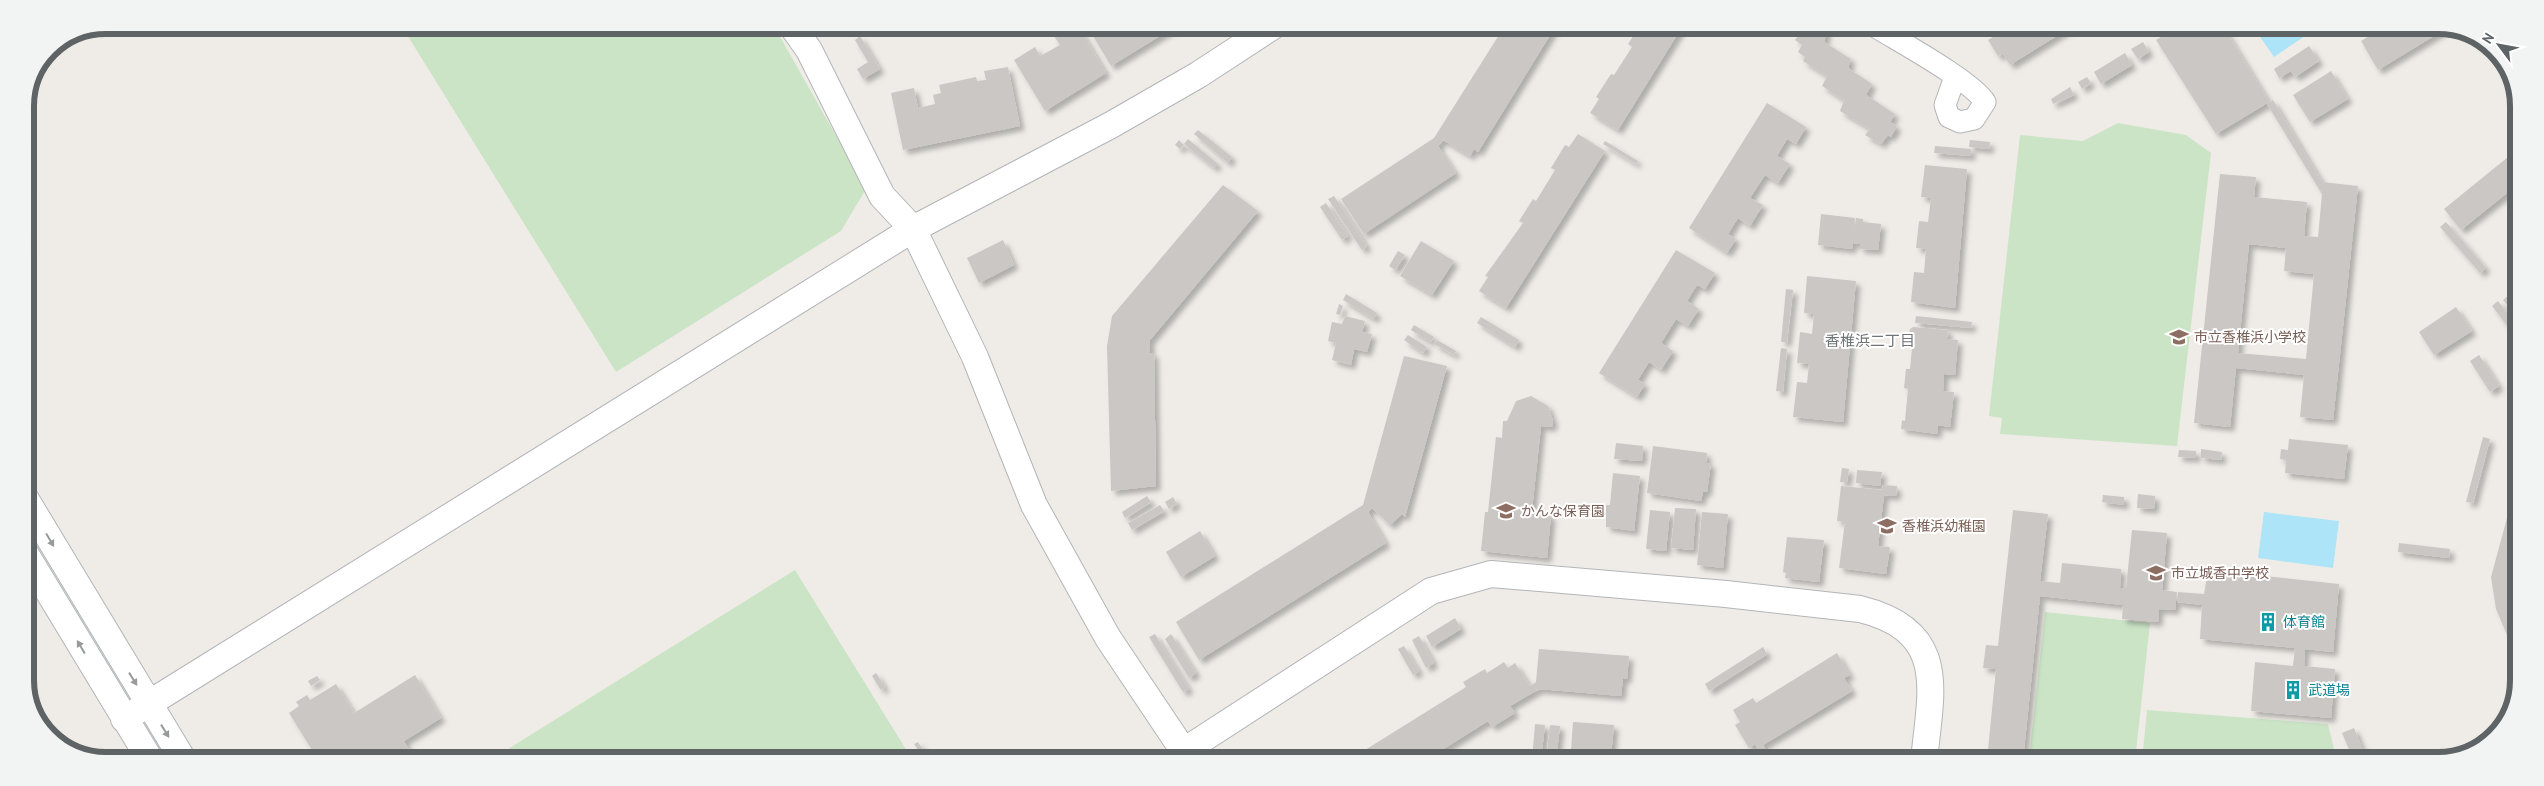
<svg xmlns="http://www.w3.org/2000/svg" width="2544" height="786" font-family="'PT Sans','Noto Sans JP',sans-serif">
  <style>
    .green { fill: #cbe4c6 }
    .water { fill: #aee4f7 }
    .building { fill: #cbc7c4; fill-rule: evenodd; filter: url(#shadow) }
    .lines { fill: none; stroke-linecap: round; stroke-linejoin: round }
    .minor-casing { stroke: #b2b5b8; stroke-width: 23 }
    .tertiary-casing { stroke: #b2b5b8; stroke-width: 28 }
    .minor { stroke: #fff; stroke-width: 21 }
    .tertiary { stroke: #fff; stroke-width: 26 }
    .oneway { fill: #969a9c }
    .labels { text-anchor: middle; stroke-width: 4; stroke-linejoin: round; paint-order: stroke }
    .education-label { font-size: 14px; fill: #785e54; stroke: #fff; text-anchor: start }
    .culture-label { font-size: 14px; fill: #0d838f; stroke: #fff; text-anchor: start }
    .neighbourhood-label { font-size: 15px; fill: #6f7577; stroke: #fff }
    .rim { fill: none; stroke: #5e6366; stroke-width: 6 }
  </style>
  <defs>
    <filter id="shadow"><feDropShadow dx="4.5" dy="4.5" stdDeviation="2.5" flood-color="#0004"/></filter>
  </defs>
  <rect width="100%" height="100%" fill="#efece7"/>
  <!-- green -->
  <path class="green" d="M401,25L774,26L866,189L841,231L616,372Z
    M2118,123L2186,135L2211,153L2177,446L2000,434L2002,418L1989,416L2020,135L2083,141Z
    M795,570L912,759H492Z
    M2045,612L2150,623L2135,761L2029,759Z
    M2147,710L2328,724L2337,761H2142Z"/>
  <!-- water -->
  <path class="water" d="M2254,28H2299L2305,36L2274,57Z
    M2264,512L2339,521L2333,568L2258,558Z"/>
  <!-- building -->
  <path class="building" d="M1070,26H1078L1106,73L1045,111L1014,60L1035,47L1040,56L1060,45L1054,36Z
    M1087,26H1176L1111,66Z
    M1504,27H1555L1478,152L1474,149L1470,156L1443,140L1438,146L1456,173L1364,234L1341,199L1434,138Z
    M1639,27H1682L1618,130L1590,113L1599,99L1596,97L1611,74L1614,75L1632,47L1628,44Z
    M1804,27H1821L1827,31L1824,42L1851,59L1848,68L1872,84L1866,95L1895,114L1890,122L1897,126L1891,137L1888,135L1881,144L1865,135L1870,129L1840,111L1844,100L1822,86L1827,76L1803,61L1805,57L1798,52L1802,45L1795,40Z
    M2008,27H2071L2010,65L2003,54L1998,56L1988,40Z
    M2176,27L2224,28L2269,102L2216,134L2156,40Z
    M2382,28H2447L2378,70L2361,41Z
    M860,36L880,69L863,79L857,69L868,62L855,40Z
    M2143,42L2149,52L2138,59L2131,49Z
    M2309,46L2319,61L2295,77L2291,71L2279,78L2274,69Z
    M2125,53L2132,65L2101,84L2094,72Z
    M1008,67L1020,126L903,150L891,93L914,88L918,108L935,104L933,95L941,93L939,85L976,77L977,81L986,80L984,71Z
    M2331,71L2348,99L2310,122L2293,95Z
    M2087,77L2091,83L2082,89L2078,82Z
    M2070,87L2074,95L2053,104L2051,99Z
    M2273,100L2322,182L2358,186L2333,420L2300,417L2304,375L2236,368L2230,427L2194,423L2220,174L2256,177L2254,197L2307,202L2304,236L2318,237L2322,194L2267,104ZM2249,244L2286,248L2284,271L2314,274L2306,359L2238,353Z
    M1767,103L1806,127L1796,144L1787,139L1777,156L1790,164L1778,183L1765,175L1750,198L1763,205L1750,226L1738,218L1728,234L1736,239L1727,253L1689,228Z
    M1198,130L1232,157L1228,163L1194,134Z
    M1578,134L1605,151L1506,308L1479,291L1488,277L1485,276L1523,223L1519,221L1533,199L1536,201L1555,170L1551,168L1565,145L1569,147Z
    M1188,139L1218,164L1214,168L1184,144Z
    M1179,140L1184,145L1180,149L1175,145Z
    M1970,140L1990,142L1989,149L1969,147Z
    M1605,141L1638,161L1636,164L1603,144Z
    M1935,146L1971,149V156L1934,153Z
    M2519,148L2518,184L2461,230L2444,209Z
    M1925,165L1967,169L1955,308L1911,302L1914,272L1924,273L1926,249L1916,248L1919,221L1928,222L1931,198L1921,197Z
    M1223,185L1258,211L1150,340V353H1154L1156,486L1111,491L1107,346L1112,316Z
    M1334,196L1367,246L1362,250L1328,199Z
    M1326,203L1348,236L1342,240L1320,207Z
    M1821,214L1855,218L1852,249L1818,245Z
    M1856,218L1863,219V222L1881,224L1878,250L1860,249V244L1853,243Z
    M2446,222L2486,268L2480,273L2440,227Z
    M1003,240L1014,265L979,283L967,258Z
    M1421,241L1454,261L1432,295L1400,276Z
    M1676,250L1715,273L1705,289L1697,285L1687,301L1699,309L1688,326L1676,319L1661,343L1673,351L1661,370L1649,362L1638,380L1645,384L1637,397L1599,373Z
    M1398,251L1405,255L1395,270L1389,266Z
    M1807,276L1856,281L1843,422L1793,417L1797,382L1807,383L1809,364L1797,363L1800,332L1812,334L1814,314L1804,313Z
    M2518,287V318L2503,300Z
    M1786,289L1793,290L1787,342H1781Z
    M1346,294L1377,313L1374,319L1343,300Z
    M2498,301L2518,327V340L2492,306Z
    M1339,304L1343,306L1340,315L1336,314Z
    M2456,307L2472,331L2434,355L2419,332Z
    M1345,316L1365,321L1362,332L1372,334L1367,352L1354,349L1351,365L1332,360L1336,343L1328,341L1332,322L1342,324Z
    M1916,316L1972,322L1971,328L1915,323Z
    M1481,317L1519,340L1515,347L1477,323Z
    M1414,325L1434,337L1431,342L1411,330Z
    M1913,327L1948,330L1947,339L1958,340L1955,375L1944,374L1943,391L1954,392L1950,427L1938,425L1937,434L1901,429L1902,420L1905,421L1908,389L1904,388L1906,369H1910L1913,338L1909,337L1910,329Z
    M1408,335L1427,347L1423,353L1404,340Z
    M1437,340L1456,351L1454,355L1434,344Z
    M1781,348L1787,349L1783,392L1776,391Z
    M2479,355L2499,386L2490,392L2470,361Z
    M1404,356L1447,366L1405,517L1402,514L1390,525L1372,508L1368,512L1386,543L1199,660L1176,622L1363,505Z
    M1531,396L1548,406L1553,421L1552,427L1541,426L1532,510L1547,511V515H1551L1547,558L1481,551L1485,512H1488L1496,437L1502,438L1503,421H1507L1516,401Z
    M2483,437L2490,439L2473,503L2466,502Z
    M2289,439L2348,445L2344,479L2285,473L2286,460L2280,459L2281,449L2288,450Z
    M1616,443L1643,446L1642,461L1614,459Z
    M1653,446L1707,453L1706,463H1711L1707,492H1703L1701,501L1647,493Z
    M2201,449L2222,452L2221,460L2201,458Z
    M2179,450L2196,451V458L2178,457Z
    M1842,468L1849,469L1847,482H1840Z
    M1857,470L1882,472L1880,486L1856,483Z
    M1613,473L1640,476L1634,531L1606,527V505H1610Z
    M2517,481L2516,656L2496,609L2491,577Z
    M1883,485L1897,486L1896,496L1884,495L1878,546L1890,547L1886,574L1839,568L1845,522L1837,521L1841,486L1882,490Z
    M2138,494L2155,496L2154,509L2137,508Z
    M2103,495L2124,497V505L2102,502Z
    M1147,496L1151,502L1125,518L1122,512Z
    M1173,497L1177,504L1169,509L1165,502Z
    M1160,505L1164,511L1132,530L1128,523Z
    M1675,508L1696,509L1693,550L1671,548Z
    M1650,510L1670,512L1666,551L1646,549Z
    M2013,510L2048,514L2040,581L2060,583L2062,563L2121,569L2120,588H2126L2132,530L2167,533L2162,590L2177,592L2175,610L2159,609L2158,622L2122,619L2123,605L2040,596L2023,760H1987L1996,669L1983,668L1986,645L1998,646Z
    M1702,512L1728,514L1723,568L1697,565Z
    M1200,531L1215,556L1181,577L1166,552Z
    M1787,537L1824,540L1819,582L1785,578L1786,573L1783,572Z
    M2399,543L2450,549L2449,558L2398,552Z
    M2208,570L2339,584L2333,652L2305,649L2304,666L2335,669L2331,718L2251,711L2255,662L2293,666L2295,648L2200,639L2202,605L2177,602L2178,592L2204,594Z
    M1455,618L1461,629L1432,647L1426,636Z
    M1155,634L1189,689L1183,692L1149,637Z
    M1171,634L1196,673L1189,678L1165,639Z
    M1419,636L1434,663L1426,668L1412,640Z
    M1404,646L1419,671L1413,675L1398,649Z
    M1763,647L1767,654L1709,691L1705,684Z
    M1539,649L1629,656L1627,679L1623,678L1621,696L1539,689L1510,706L1515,713L1492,727L1488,721L1426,760H1349L1466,687L1463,682L1485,669L1487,673L1504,662L1508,668L1515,663L1530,686L1536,682Z
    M1837,653L1850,675L1844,678L1852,691L1763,745L1766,750L1771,748L1779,760H1750L1761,754L1755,744L1749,748L1735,725L1740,722L1733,710L1753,698L1756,703Z
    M876,673L885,687L881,690L872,676Z
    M415,675L441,718L404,741L410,752L399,759L317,758L289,713L299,706L296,702L307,695L310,700L336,684L354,713Z
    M317,676L320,680L311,686L308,681Z
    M1573,722L1614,725L1611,755L1571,750Z
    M1535,724L1545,725L1541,760H1532Z
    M1550,725L1560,726L1556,760H1546Z
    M2354,728L2367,761H2354L2342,733Z
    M2494,728L2497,730L2488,744L2475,748Z
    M918,742L926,754L922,756L914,744Z"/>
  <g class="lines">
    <!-- minor casing -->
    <g class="minor-casing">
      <path id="minor" d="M1876,27C1900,42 1972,81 1985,102L1974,119L1960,122L1949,117L1945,105L1955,77"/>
    </g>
    <!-- tertiary casing -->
    <g class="tertiary-casing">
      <path id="tertiary" d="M792,26L809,50L882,196L913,229L975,357L1034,505L1108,638L1189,759
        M25,498L182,758
        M25,553L149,758
        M124,719L913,229L1111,125L1198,75L1273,26
        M1184,751L1431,591L1491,574L1726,594L1860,609C1949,631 1931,690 1924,760"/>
    </g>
    <!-- minor -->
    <use href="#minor" class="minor"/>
    <!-- tertiary -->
    <use href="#tertiary" class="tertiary"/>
  </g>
  <!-- one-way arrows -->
  <defs><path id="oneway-solid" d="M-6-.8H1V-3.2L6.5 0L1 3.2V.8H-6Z" transform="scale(1.25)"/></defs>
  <g class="oneway">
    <use href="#oneway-solid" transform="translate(50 540) rotate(59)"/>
    <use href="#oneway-solid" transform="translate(81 647) rotate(-121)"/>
    <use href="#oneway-solid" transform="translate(133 679) rotate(58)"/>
    <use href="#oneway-solid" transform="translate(165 731) rotate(58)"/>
  </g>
  <!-- icons -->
  <defs>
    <g id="school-bare" transform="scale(1.5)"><path d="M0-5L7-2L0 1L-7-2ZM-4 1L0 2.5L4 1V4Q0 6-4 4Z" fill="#8d6e63" stroke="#fff" stroke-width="2.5" paint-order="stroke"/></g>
    <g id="building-bare" transform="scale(1.5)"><path d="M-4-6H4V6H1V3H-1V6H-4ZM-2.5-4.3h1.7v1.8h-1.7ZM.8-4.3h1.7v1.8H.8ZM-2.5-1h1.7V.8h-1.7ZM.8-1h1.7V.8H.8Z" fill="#0f9aa8" stroke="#fff" stroke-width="2.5" paint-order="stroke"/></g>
  </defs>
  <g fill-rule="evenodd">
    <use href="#school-bare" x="2179" y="337"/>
    <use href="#school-bare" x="1506" y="511"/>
    <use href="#school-bare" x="1887" y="526"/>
    <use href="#school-bare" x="2156" y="573"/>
    <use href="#building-bare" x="2268" y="622"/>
    <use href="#building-bare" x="2293" y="690"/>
  </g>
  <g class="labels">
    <!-- education labels -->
    <g class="education-label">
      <text x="2194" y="342">市立香椎浜小学校</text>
      <text x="1521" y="516">かんな保育園</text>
      <text x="1902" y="531">香椎浜幼稚園</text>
      <text x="2171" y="578">市立城香中学校</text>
    </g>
    <!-- culture labels -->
    <g class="culture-label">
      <text x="2283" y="627">体育館</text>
      <text x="2308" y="695">武道場</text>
    </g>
    <!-- neighbourhood labels -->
    <g class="neighbourhood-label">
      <text x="1870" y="346">香椎浜二丁目</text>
    </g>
  </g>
  <!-- crop -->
  <path d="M0 0H2544V786H0ZM106 34H2438A72 72 0 0 1 2510 106V680A72 72 0 0 1 2438 752H106A72 72 0 0 1 34 680V106A72 72 0 0 1 106 34Z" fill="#f2f3f3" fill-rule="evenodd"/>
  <path class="rim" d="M106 34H2438A72 72 0 0 1 2510 106V680A72 72 0 0 1 2438 752H106A72 72 0 0 1 34 680V106A72 72 0 0 1 106 34Z"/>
  <!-- north arrow -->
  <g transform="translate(2499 45) rotate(302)" stroke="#ffffff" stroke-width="4" paint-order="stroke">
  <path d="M0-4L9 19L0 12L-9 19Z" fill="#5e6366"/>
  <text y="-8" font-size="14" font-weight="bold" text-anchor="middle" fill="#5e6366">N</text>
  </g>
</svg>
